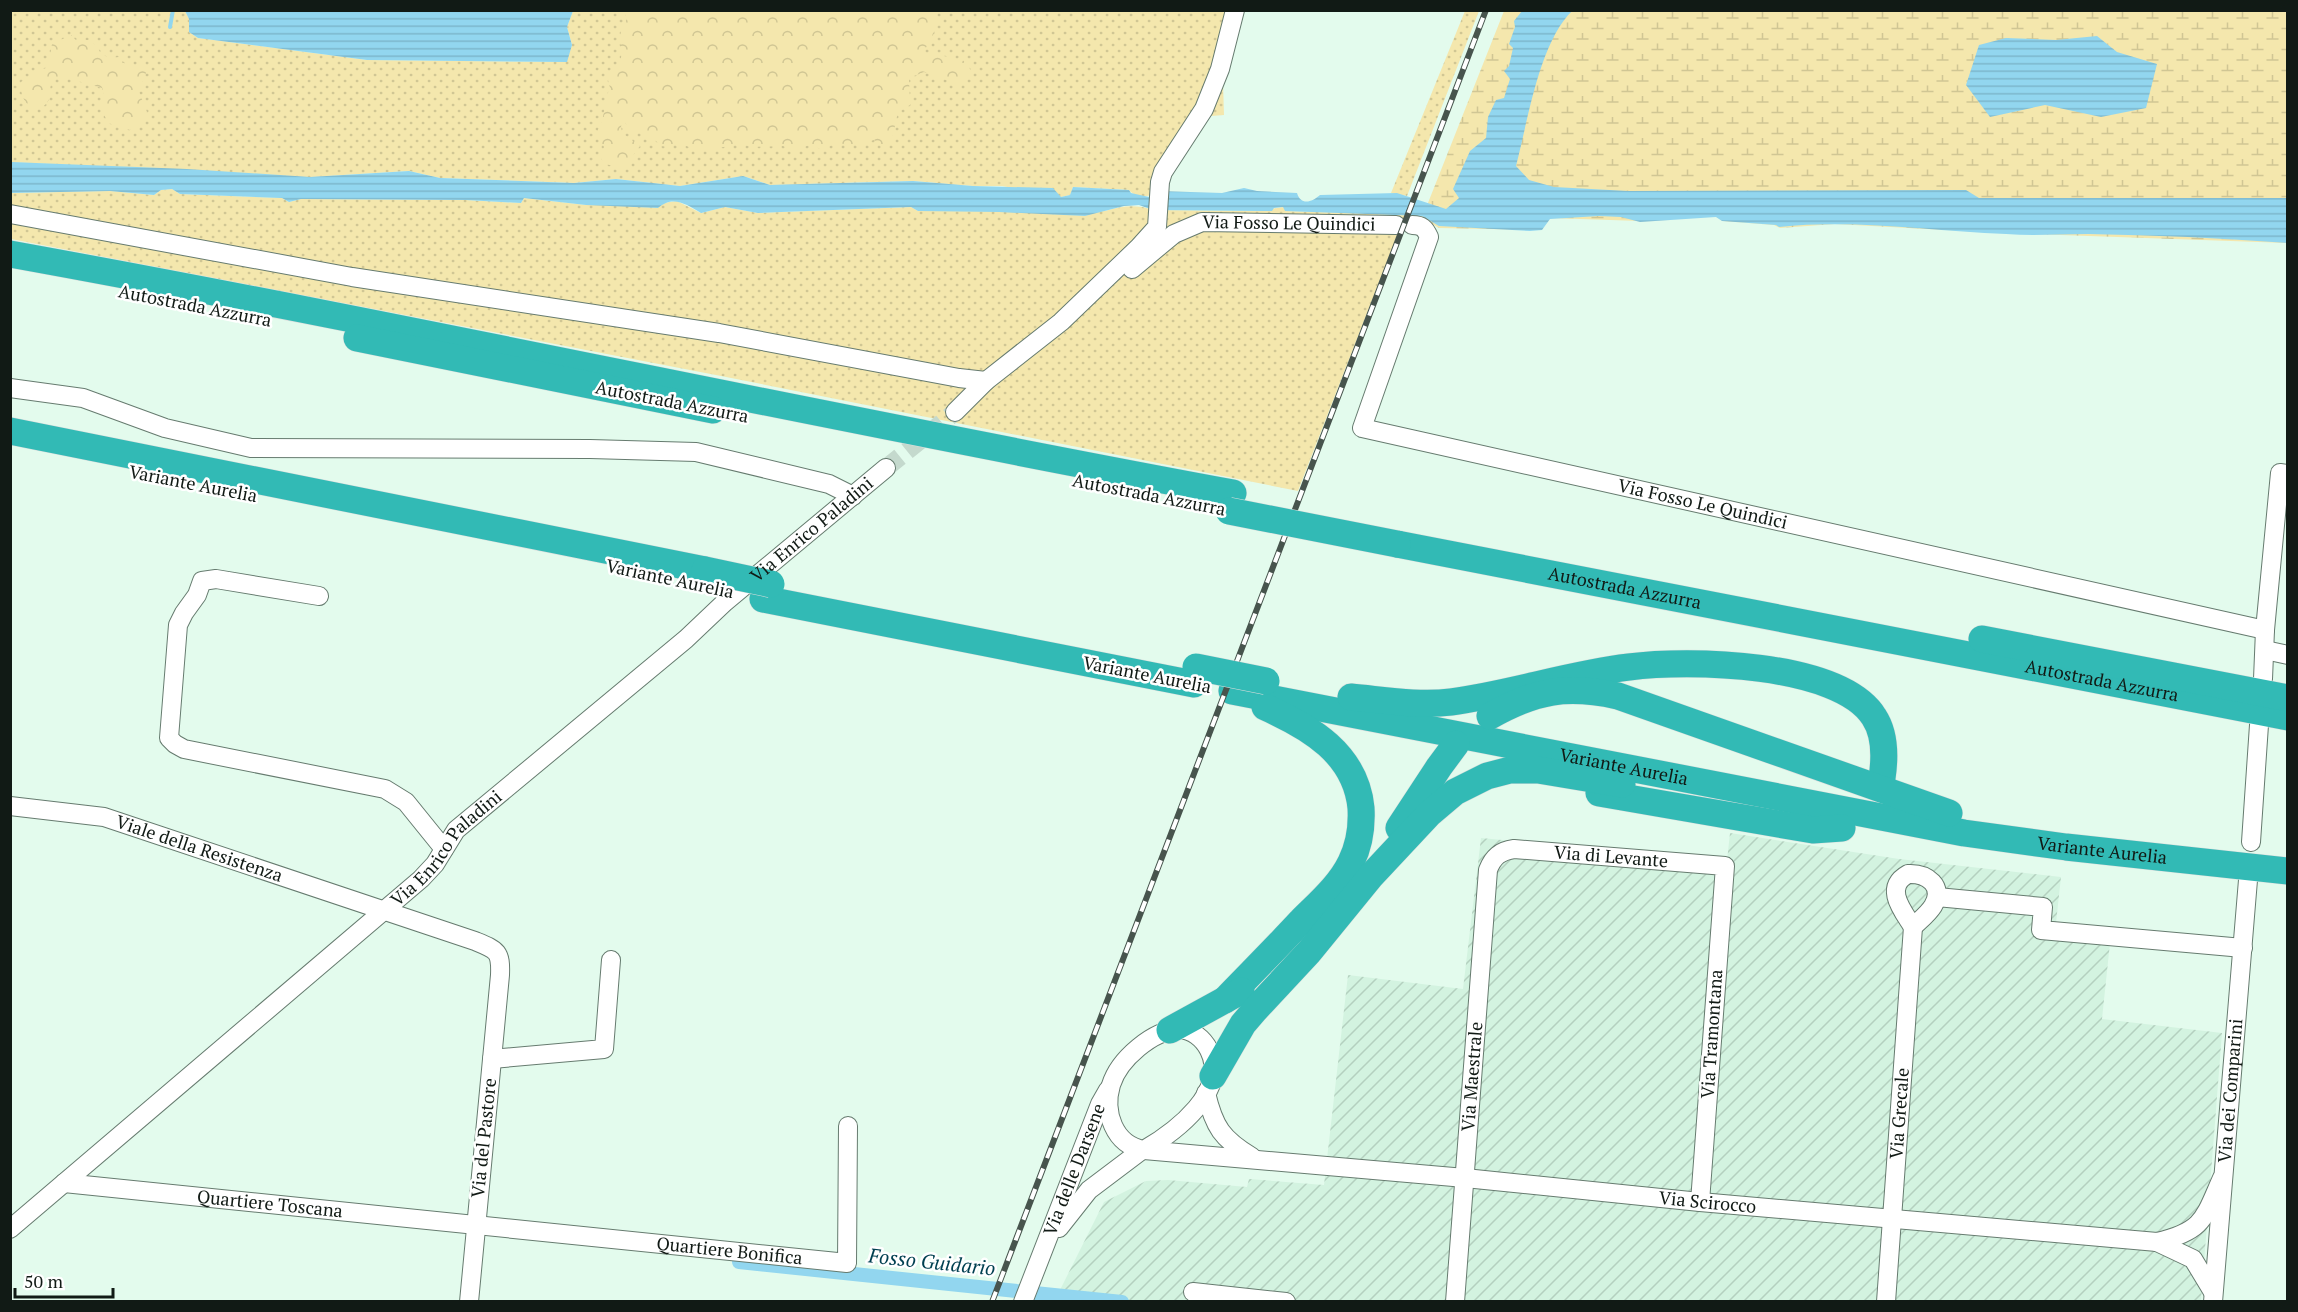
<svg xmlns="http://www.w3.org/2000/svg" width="2298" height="1312" font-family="'PT Serif',serif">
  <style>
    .industrial { fill: url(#industrial-furrows) }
    .grass { fill: url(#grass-dots) }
    .forest { fill: url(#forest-crowns) }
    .wetland { fill: url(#wetland-marsh) }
    .water { fill: url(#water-rules) }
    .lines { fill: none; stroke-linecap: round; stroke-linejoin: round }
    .stream { stroke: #92d6ef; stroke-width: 4 }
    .canal { stroke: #92d6ef; stroke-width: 14 }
    .minor-tunnel { stroke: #c4d9cd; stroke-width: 18; stroke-dasharray: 18 9; stroke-linecap: butt }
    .minor-casing { stroke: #667b6f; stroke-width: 20 }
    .highway-casing { stroke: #dedfde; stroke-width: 28 }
    .minor { stroke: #fff; stroke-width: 18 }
    .highway { stroke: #32bab5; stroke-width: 27 }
    .rail-casing { stroke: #47544d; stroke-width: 6 }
    .rail { stroke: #fff; stroke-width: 4; stroke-dasharray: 11; stroke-linecap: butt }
    .highway-bridge-casing { stroke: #dedfde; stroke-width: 28; stroke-linecap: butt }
    .highway-bridge { stroke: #32bab5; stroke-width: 27 }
    .labels { text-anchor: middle; stroke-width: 5; stroke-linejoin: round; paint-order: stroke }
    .street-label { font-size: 18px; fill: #111a15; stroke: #fff }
    .water-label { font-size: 20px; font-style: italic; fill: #003f50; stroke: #fff }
  </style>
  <defs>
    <pattern id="industrial-furrows" width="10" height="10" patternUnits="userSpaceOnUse" patternTransform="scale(1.5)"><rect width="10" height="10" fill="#d3f3e0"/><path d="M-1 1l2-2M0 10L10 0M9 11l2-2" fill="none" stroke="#b4d0bf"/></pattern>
    <pattern id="grass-dots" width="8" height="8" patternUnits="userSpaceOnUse" patternTransform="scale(1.5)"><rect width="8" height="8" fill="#f4e7ad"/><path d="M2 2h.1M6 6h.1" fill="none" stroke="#d0c694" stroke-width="1.8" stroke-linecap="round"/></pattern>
    <pattern id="forest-crowns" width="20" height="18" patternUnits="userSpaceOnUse" patternTransform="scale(1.5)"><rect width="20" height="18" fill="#f4e7ad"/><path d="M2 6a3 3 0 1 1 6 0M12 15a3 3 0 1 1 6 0" fill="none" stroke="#d0c694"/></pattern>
    <pattern id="wetland-marsh" width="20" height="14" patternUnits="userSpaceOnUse" patternTransform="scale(1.5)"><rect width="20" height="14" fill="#f4e7ad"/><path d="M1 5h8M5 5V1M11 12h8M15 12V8" fill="none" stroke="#d0c694"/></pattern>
    <pattern id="water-rules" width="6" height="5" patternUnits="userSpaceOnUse" patternTransform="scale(1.5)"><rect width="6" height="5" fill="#92d6ef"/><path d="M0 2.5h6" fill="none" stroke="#7db7cc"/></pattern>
  </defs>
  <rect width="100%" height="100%" fill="#e3fbed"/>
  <!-- industrial -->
  <path class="industrial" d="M1730,833L1899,859L2061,877L2055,932L2110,943L2102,1019L2222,1033L2201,1301L1054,1302L1104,1202L1146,1181L1168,1180L1247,1187L1249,1179L1324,1185L1348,975L1463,989L1481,838L1727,861Z"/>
  <!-- grass -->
  <path class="grass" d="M11,11H185L189,19V32L198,38L367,60L566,62L572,45L567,27L573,11H1242L1223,82L1224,115L1199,117L1159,191C1149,197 1138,200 1129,190L1073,187L1070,195L1061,197L1002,186H973L913,181L770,185L743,176L680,186L616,179L574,183L440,178L409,171L310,177L11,162Z
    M1465,11H1479L1407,196L1391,193Z
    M172,189L180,194L282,198L289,202L301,199L466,200L521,203L524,198L586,205L664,203L677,201L701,213L725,207L758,213L911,207L918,211H1105C1123,206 1135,204 1153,210L1261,211L1283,207L1286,211L1405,215L1298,491L721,376L11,239V193L110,191L154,195L161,190Z"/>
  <!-- forest -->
  <path class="forest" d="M624,11H935V31L922,55H940L968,62L972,77L958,84L924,72L909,78L910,105L898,112L891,144L884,146L874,140L855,145L835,143L823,150L810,145L793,150L783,146L752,147L742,144L699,151L679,143L669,147L661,146C653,137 643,132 631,131L624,121L621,126L622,133L640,146L622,170L615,166L604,164L600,156L604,147L596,133C607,117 602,104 610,88L608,80L611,71C633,57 610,42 627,19Z
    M71,35L76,40H89L97,46L101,54L110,58L119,57L125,64L148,67L139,92L147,112L138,126L130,130L108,123L99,104L104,96L102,88L67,78L54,79C45,91 58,96 40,109C25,108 20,96 21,82L32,74L48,67L52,44Z"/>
  <!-- wetland -->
  <path class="wetland" d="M1504,11H2287V243L2001,233L1835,224L1780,228L1774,225L1723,221L1715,216L1640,221L1550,218L1541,230L1439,228L1422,218Z"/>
  <!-- water -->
  <path class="water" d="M1573,10C1539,42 1528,121 1516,166L1529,180L1554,187L1628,191L1966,190L1979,198H2287L2288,243C2221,238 2155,235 2088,234C2061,234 2033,236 2006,234C1930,231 1855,219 1779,227L1776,225L1722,221L1716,217L1640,222L1621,217L1599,216L1550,219L1542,230L1530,231L1439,226L1422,216L1285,211L1283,207L1274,208L1272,211H1261L1153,210L1139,205L1124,206L1085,216L999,212L918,211L911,207L758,213L725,207L701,213C686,204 673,195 658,208L586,205L524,198L521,203L466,200L301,199L289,202L282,198L180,194L172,189L161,190L154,195L110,191L11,193V162L187,169L310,177L409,171L440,178L574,183L616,179L680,186L743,176L770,185L913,181L973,186L1053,188L1061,197L1070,195L1073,187L1129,190L1131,193L1149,197L1159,191L1222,193L1244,188L1257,191L1297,193C1301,206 1312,202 1320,195L1397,193L1446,209L1459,198L1453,189L1470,151L1486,138L1488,117L1496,100L1504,98L1510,79L1504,71L1509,66L1513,48L1509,44L1515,27L1514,21L1522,11Z
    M185,11H573L567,27L572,45L567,62L367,60L198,38L189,32V19Z
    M2097,36L2117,52L2157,64L2146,108L2101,117L2045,105L1990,117L1966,85L1979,45L2006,38L2056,40Z"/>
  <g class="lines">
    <!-- stream -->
    <path class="stream" d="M170,27L173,10"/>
    <!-- canal -->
    <path class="canal" d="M739,1262L1122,1302"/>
    <!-- minor-tunnel -->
    <path class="minor-tunnel" d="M886,468L955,412"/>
    <!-- minor casing -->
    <g class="minor-casing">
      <g id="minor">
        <path d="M10,214L352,277L719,333L959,378L986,381"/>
        <path id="s1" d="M1412,225C1422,225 1425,228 1429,237L1362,428L2265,630"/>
        <path id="s2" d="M1132,269L1174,234L1202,222L1396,225"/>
        <path d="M10,388L83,398L165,428L251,448L590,449L696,452L829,484L853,496"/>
        <path d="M955,412L986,381L1061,322L1139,247L1157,227L1160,182L1163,172L1204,109L1220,69L1235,10"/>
        <path d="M319,596L216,579L202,581L197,595L184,613L178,625L169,738L175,744L184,749L385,789L406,802L444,849"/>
        <path d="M2265,650L2288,655"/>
        <path d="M2263,679L2265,630L2280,473L2288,474"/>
        <path id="s3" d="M10,806L104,817L475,941C497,950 501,951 500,975L469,1302"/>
        <path d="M2251,842L2259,725"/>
        <path d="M1908,874C1927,873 1945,886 1933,906C1928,914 1920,920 1913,927C1903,911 1883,888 1908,874Z"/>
        <path d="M1937,897L2043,907L2041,930L2243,948"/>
        <path d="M1180,1029C1192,1030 1203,1038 1209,1050C1230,1091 1175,1132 1144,1150C1114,1145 1103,1112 1111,1085C1119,1059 1153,1030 1180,1029Z"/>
        <path d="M492,1059L604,1049L611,960"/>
        <path d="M1206,1093C1214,1127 1222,1139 1252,1157"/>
        <path id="s4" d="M1144,1150L1465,1178L1700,1202L2157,1242C2204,1231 2204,1218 2222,1178"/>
        <path id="s5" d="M64,1183L847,1263L848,1126"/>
        <path d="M1059,1228L1089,1190L1142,1150"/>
        <path id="s6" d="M10,1229L421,879L435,864L456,830L686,639L725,602L886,468"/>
        <path d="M2157,1242L2193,1259L2213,1292"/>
        <path d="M1193,1292L1286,1302"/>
        <path id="s7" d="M1023,1302L1100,1104L1108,1090"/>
        <path id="s8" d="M1455,1302L1488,870C1493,857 1500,851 1514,849L1725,866L1700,1202"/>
        <path id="s9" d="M1886,1302L1913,927"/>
        <path id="s10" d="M2213,1302L2248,880"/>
      </g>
    </g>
    <!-- highway casing -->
    <g class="highway-casing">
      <g id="highway">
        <path d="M10,254C419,328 825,418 1233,493"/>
        <path d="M357,338L713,410"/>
        <path d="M10,431L705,570"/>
        <path id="s11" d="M1397,544L2288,717"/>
        <path d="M763,599L1194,684"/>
        <path d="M1982,639L2288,698"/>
        <path id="s12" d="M1232,691L1964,833L2066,847L2288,871"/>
        <path d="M1351,697C1384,700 1418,706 1451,702C1511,694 1569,674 1629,667C1687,659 1840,662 1874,717C1886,735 1885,758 1882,778"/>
        <path d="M1490,716C1536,690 1567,685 1618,696L1949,813"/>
        <path d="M1599,793L1813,830L1842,828"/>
        <path d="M1399,828L1439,767L1456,744"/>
        <path d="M1225,1000C1250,974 1276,948 1301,921C1319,903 1340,885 1351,862C1359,846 1362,826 1361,808C1356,754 1310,727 1265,707"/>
        <path d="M1170,1030L1241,991"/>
        <path d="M1213,1076L1243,1024L1255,1010L1309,952L1371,876L1429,814L1455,792L1487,776L1510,770H1538L1622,784"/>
      </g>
    </g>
    <!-- minor -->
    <use href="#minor" class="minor"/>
    <!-- highway -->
    <use href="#highway" class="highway"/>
    <!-- rail casing -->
    <g class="rail-casing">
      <path id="rail" d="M992,1302L1486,10"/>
    </g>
    <!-- rail -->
    <use href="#rail" class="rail"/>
    <!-- highway-bridge casing -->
    <g class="highway-bridge-casing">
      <path id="highway-bridge" d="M1229,511L1397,544
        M705,570L771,584
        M1196,667L1266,681"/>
    </g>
    <!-- highway-bridge -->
    <use href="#highway-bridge" class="highway-bridge"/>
  </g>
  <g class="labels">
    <!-- street labels -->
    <g class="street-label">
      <text dy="6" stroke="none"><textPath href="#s2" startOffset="172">Via Fosso Le Quindici</textPath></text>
      <text transform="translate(195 306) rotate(11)" y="6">Autostrada Azzurra</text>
      <text transform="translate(672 402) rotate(11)" y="6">Autostrada Azzurra</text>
      <text transform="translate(193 484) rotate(11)" y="6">Variante Aurelia</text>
      <text transform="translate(1149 495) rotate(11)" y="6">Autostrada Azzurra</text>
      <text dy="6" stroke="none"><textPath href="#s1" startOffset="574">Via Fosso Le Quindici</textPath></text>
      <text dy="6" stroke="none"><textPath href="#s6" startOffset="1066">Via Enrico Paladini</textPath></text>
      <text transform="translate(670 579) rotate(12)" y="6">Variante Aurelia</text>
      <text dy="6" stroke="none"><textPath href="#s11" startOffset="232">Autostrada Azzurra</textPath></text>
      <text transform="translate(1147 675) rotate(11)" y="6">Variante Aurelia</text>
      <text dy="6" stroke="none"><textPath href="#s11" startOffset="718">Autostrada Azzurra</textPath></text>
      <text dy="6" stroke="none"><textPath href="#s12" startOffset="399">Variante Aurelia</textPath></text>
      <text dy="6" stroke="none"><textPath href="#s6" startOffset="580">Via Enrico Paladini</textPath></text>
      <text dy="6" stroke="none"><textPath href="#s3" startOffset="195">Viale della Resistenza</textPath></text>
      <text dy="6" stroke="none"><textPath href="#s12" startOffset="885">Variante Aurelia</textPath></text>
      <text dy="6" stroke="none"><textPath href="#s8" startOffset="566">Via di Levante</textPath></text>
      <text transform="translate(1712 1034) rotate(-86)" y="6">Via Tramontana</text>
      <text dy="6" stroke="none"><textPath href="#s8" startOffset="226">Via Maestrale</textPath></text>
      <text dy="6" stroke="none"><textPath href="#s10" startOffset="212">Via dei Comparini</textPath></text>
      <text dy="6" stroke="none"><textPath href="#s9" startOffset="189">Via Grecale</textPath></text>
      <text transform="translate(484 1138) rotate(-84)" y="6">Via del Pastore</text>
      <text dy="6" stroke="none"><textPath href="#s7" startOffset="142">Via delle Darsene</textPath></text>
      <text dy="6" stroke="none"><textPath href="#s4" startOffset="566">Via Scirocco</textPath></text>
      <text dy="6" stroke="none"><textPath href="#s5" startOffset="207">Quartiere Toscana</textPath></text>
      <text dy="6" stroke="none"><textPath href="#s5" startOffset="669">Quartiere Bonifica</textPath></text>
    </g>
    <!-- water labels -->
    <g class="water-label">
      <text transform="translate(932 1262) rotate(6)" y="7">Fosso Guidario</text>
    </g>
  </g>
  <!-- border -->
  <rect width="2298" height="1312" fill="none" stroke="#111a15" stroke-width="24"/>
  <!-- scale -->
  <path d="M15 1288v9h98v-9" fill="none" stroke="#111a15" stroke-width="3"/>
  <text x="24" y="1288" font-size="18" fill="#111a15" stroke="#ffffff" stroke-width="4.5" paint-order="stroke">50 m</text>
</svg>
